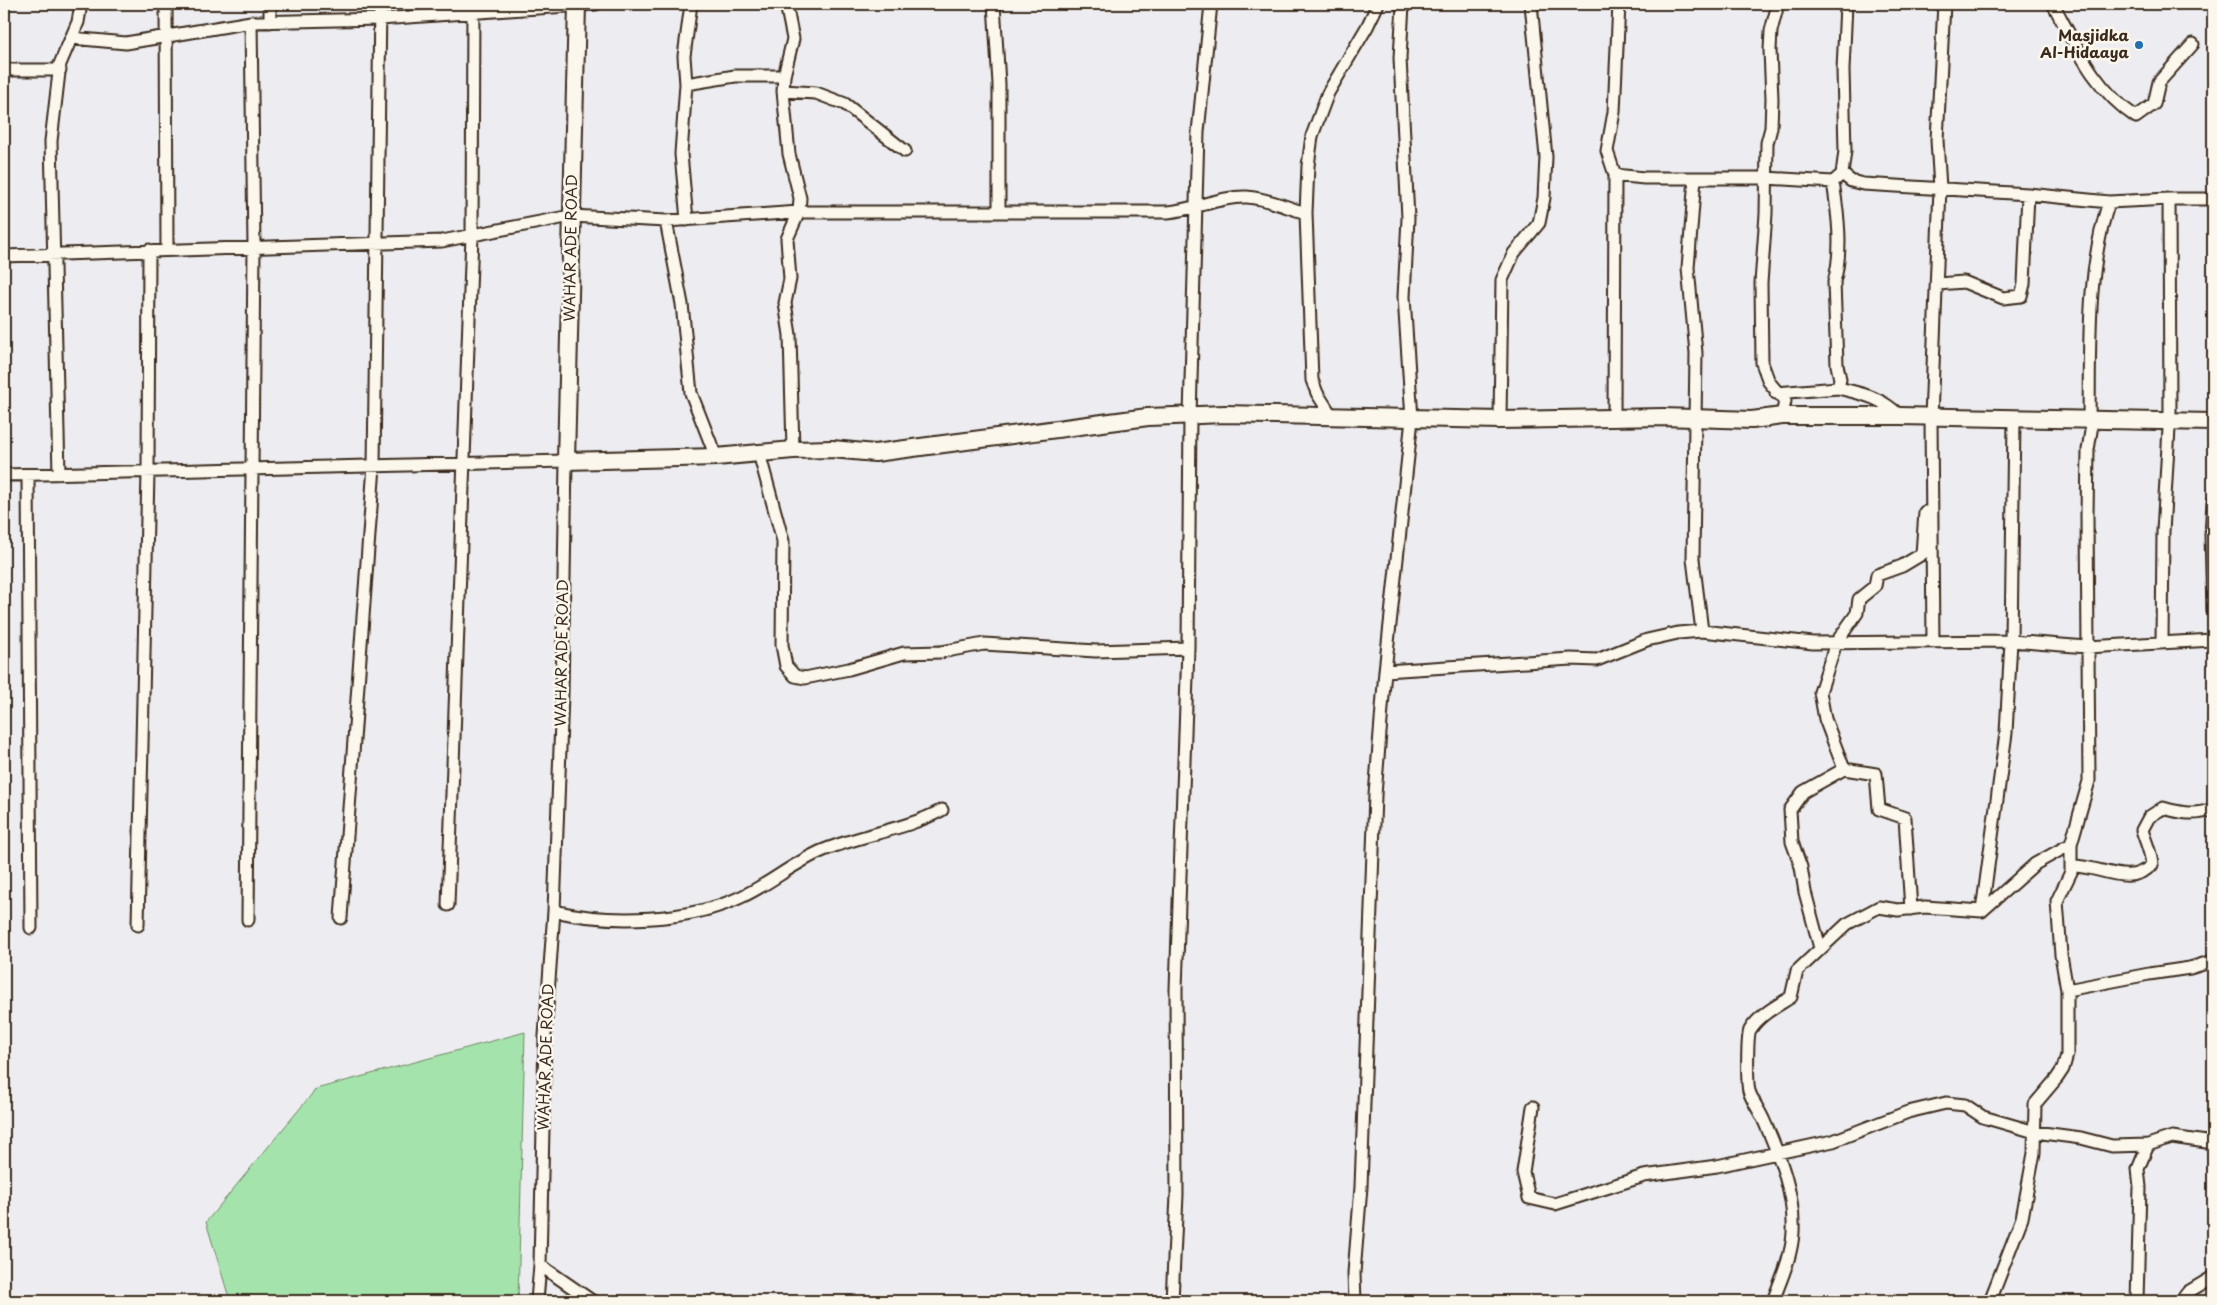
<svg xmlns="http://www.w3.org/2000/svg" width="2217" height="1305" font-family="'Playpen Sans',sans-serif">
  <style>
    .green { fill: #a4e3ab; stroke: #708664 }
    .lines { fill: none; stroke-linecap: round; stroke-linejoin: round }
    .street-casing { stroke: #3b2a1e; stroke-width: 15 }
    .secondary-casing { stroke: #3b2a1e; stroke-width: 20 }
    .street { stroke: #fbf7ec; stroke-width: 11 }
    .secondary { stroke: #fbf7ec; stroke-width: 16 }
    .poi-dot { fill: #1f6fb2; stroke: #fbf7ec; stroke-width: 2 }
    .labels { text-anchor: middle; stroke-width: 5; stroke-linejoin: round; paint-order: stroke }
    .poi-label { font-size: 15px; font-weight: bold; fill: #3b2a1e; stroke: #fbf7ec; text-anchor: end }
    .street-label { font-size: 15px; fill: #3b2a1e; stroke: #fbf7ec }
  </style>
  <rect width="100%" height="100%" fill="#ededf1"/>
  <filter id="ink" filterUnits="userSpaceOnUse"><feTurbulence type="fractalNoise" baseFrequency=".02" numOctaves="2"/><feDisplacementMap in="SourceGraphic" scale="10" xChannelSelector="R" yChannelSelector="G"/><feConvolveMatrix kernelMatrix="1 2 1 2 8 2 1 2 1" color-interpolation-filters="sRGB"/></filter>
  <g filter="url(#ink)">
    <!-- green -->
    <path class="green" d="M525,1032L518,1301H230L206,1222L316,1089Z"/>
    <g class="lines">
      <!-- street casing -->
      <g class="street-casing">
        <path id="street" d="M166,4L167,249
          M786,4L793,39L784,76L783,91L789,154L800,198L799,212L787,239L790,279L785,303L790,335L793,450
          M994,4L999,84V212
          M1619,4L1614,112L1607,151L1615,175L1644,178H1766L1833,182L1842,174L1851,181L1863,184L2028,194L2109,202L2169,199H2213
          M1778,4L1771,31L1770,50L1772,99L1771,128L1767,143L1766,214L1761,283L1762,363L1769,382L1785,401L1782,416
          M2053,4C2076,46 2094,89 2136,117L2154,104L2159,82L2193,44
          M270,22V4
          M71,38L126,43L251,22L380,19L596,4
          M4,70H60
          M686,84L735,76H784
          M783,91L816,93L845,104L905,151
          M1842,174L1845,151L1843,70L1846,4
          M1695,178L1688,268L1696,353L1693,559L1702,631
          M1833,182C1838,214 1843,250 1834,282L1837,365L1840,379L1838,388C1863,394 1881,397 1900,416
          M687,220L681,154L686,84L684,56L691,4
          M666,221L682,304L691,393L716,457
          M4,256L442,241L571,216L666,221L799,212H1168C1193,210 1221,196 1247,197C1266,198 1288,208 1306,213
          M1938,284L1964,282L2003,298L2021,296L2024,284L2028,194
          M1776,393L1838,388
          M1331,415L1317,393L1312,380L1306,213L1308,166L1312,136L1328,93L1367,27L1378,4
          M1614,417L1615,175
          M1500,420L1502,280L1514,253L1539,223L1544,198L1546,157L1531,4
          M759,453L783,541L782,645L786,666L795,676L805,678L849,669L904,653L941,652L984,644L1096,651L1188,648
          M59,474L51,141L60,64L78,22L81,4
          M4,475L566,461L562,694L554,911L545,1036L540,1265L537,1301
          M28,475L31,928
          M2213,502L2211,535L2213,611
          M1933,642L1931,418L1940,188L1937,140L1944,4
          M2162,643L2163,532L2170,411L2169,199
          M1385,671L1571,659L1597,660L1647,640L1678,633L1702,631L1813,643L2011,641L2087,647L2213,640
          M2071,866C2101,865 2127,888 2152,865C2151,852 2146,843 2142,830L2149,817L2163,808C2181,813 2195,816 2213,809
          M448,905L472,235L473,4
          M1911,909L1905,818L1879,809L1876,774L1844,769L1825,719L1820,692L1836,643L1857,613L1859,599L1875,586L1877,575L1902,566L1922,554L1925,512
          M554,911C610,924 689,922 741,897C770,884 794,862 824,850C863,834 905,830 942,810
          M1982,911L2006,733L2011,641L2014,420
          M341,918L374,466L380,4
          M248,920L254,246L251,22
          M138,925L148,472L149,250
          M1820,948L1805,892L1801,867L1792,842L1790,810L1803,792L1844,769
          M2067,990L2149,974L2190,968L2213,961
          M1533,1107L1523,1172L1529,1198L1555,1204L1644,1176L1717,1166L1833,1141L1908,1112L1946,1103L1965,1105L1983,1117L2035,1132L2081,1138L2112,1146L2148,1145L2172,1137L2213,1143
          M540,1265L592,1301
          M1172,1301L1177,1195L1176,989L1188,648L1190,416L1198,132L1211,4
          M1355,1301L1354,1273L1361,1187L1375,795L1385,671L1412,419L1404,297L1408,218L1400,58L1403,4
          M1773,1301C1781,1279 1792,1256 1793,1232C1795,1195 1779,1154 1764,1121C1760,1111 1752,1101 1749,1091C1747,1084 1747,1036 1750,1030C1759,1015 1777,1006 1791,997L1797,971L1847,924L1879,907L1898,910L1925,907L1982,911L2035,864L2071,844
          M1990,1301L2022,1218L2034,1153L2035,1104L2057,1078L2063,1069L2067,1055V990L2061,955L2057,901L2071,872V844L2089,781L2087,515L2088,450L2091,431L2089,422C2090,349 2086,272 2109,202
          M2137,1301L2140,1187L2138,1169L2148,1145
          M2181,1301L2188,1292L2213,1277"/>
      </g>
      <!-- secondary casing -->
      <g class="secondary-casing">
        <path id="secondary" d="M577,4L566,461L716,457L793,450L832,449L875,453L1148,417L1225,414L1500,420L1663,417L1752,420L1782,416H1900L2213,422"/>
      </g>
      <!-- street -->
      <use href="#street" class="street"/>
      <!-- secondary -->
      <use href="#secondary" class="secondary"/>
    </g>
  </g>
  <!-- markers -->
  <circle class="poi-dot" cx="2139" cy="45" r="5"/>
  <g class="labels">
    <!-- poi labels -->
    <g class="poi-label">
      <text x="2129" y="41">Masjidka<tspan x="2129" dy="17">Al-Hidaaya</tspan></text>
    </g>
    <!-- street labels -->
    <g class="street-label">
      <text transform="translate(571 248) rotate(-89)" y="5">WAHAR ADE ROAD</text>
      <text transform="translate(562 653) rotate(-89)" y="5">WAHAR ADE ROAD</text>
      <text transform="translate(546 1057) rotate(-88)" y="5">WAHAR ADE ROAD</text>
    </g>
  </g>
  <!-- margin -->
  <rect width="2217" height="1305" fill="none" stroke="#fbf7ec" stroke-width="20"/>
  <rect x="10" y="10" width="2197" height="1285" fill="none" stroke="#3b2a1e" stroke-width="2" filter="url(#ink)"/>
</svg>
